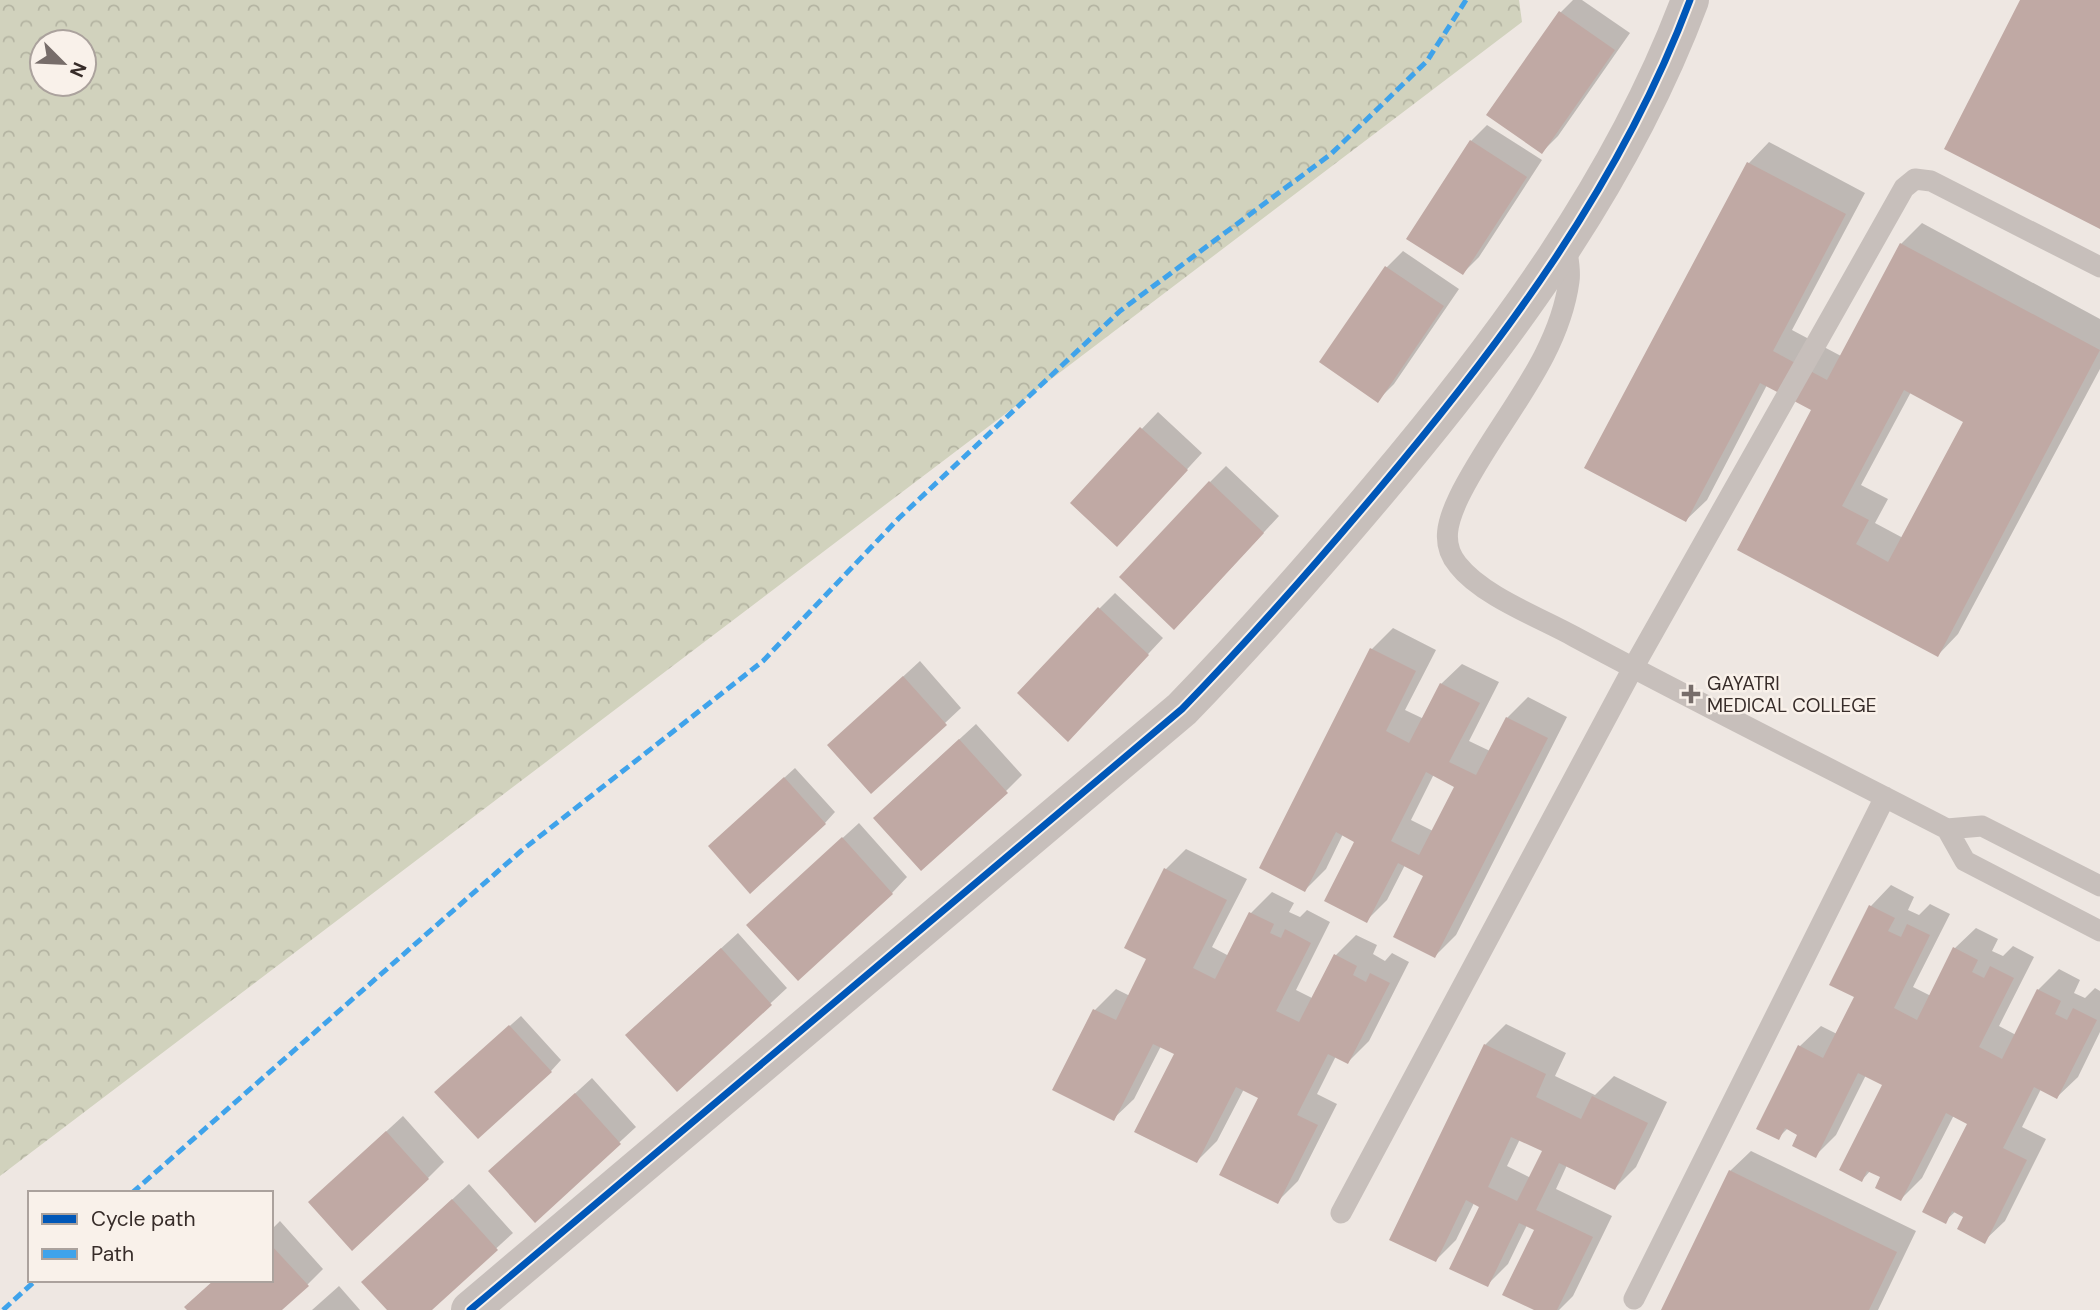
<svg xmlns="http://www.w3.org/2000/svg" width="2100" height="1310" font-family="'DM Sans',sans-serif">
  <style>
    .forest { fill: url(#forest-crowns); fill-rule: evenodd }
    .shadow { fill: #0003; fill-rule: evenodd }
    .building { fill: #c0a9a4; fill-rule: evenodd }
    .lines { fill: none; stroke-linecap: round; stroke-linejoin: round }
    .service { stroke: #c7bfbb; stroke-width: 21 }
    .tertiary { stroke: #c7bfbb; stroke-width: 38 }
    .quiet { stroke: #3fa3eb; stroke-width: 5; stroke-dasharray: 10 5; stroke-linecap: butt }
    .cycleway-casing { stroke: #f9f1ea; stroke-width: 11 }
    .cycleway { stroke: #0057b8; stroke-width: 7 }
    .poi-dot { fill: #776d6a; stroke: #f9f1ea; stroke-width: 2.5 }
    .labels { text-anchor: middle; stroke-width: 5; stroke-linejoin: round; paint-order: stroke }
    .poi-label { font-size: 19px; fill: #372c29; stroke: #f9f1ea; text-anchor: start }
  </style>
  <defs>
    <pattern id="forest-crowns" width="20" height="18" patternUnits="userSpaceOnUse" patternTransform="scale(1.75)"><rect width="20" height="18" fill="#d1d2bd"/><path d="M2 6a3 3 0 1 1 6 0M12 15a3 3 0 1 1 6 0" fill="none" stroke="#b4b4a2"/></pattern>
  </defs>
  <rect width="100%" height="100%" fill="#eee7e2"/>
  <!-- forest -->
  <path class="forest" d="M0,0H1519L1522,22L0,1176ZM42,42H84V84H42Z"/>
  <!-- shadow -->
  <path class="shadow" d="M1573,0H1582L1630,33L1558,136L1542,152L1489,115L1561,12Z
    M1487,125L1542,160L1479,257L1463,273L1409,238L1471,141Z
    M1769,142L1865,193L1792,330L1841,356L1901,244L1922,223L2100,319V369L1958,634L1938,655L1739,549L1814,410L1767,385L1707,500L1686,520L1749,163ZM1911,392L1965,421L1903,538L1875,523L1888,499L1861,485Z
    M1403,251L1459,289L1394,384L1378,400L1322,362L1387,267Z
    M1158,412L1202,453L1133,528L1072,502Z
    M1226,466L1279,516L1190,612L1210,482Z
    M1115,593L1163,638L1084,723L1099,609Z
    M1393,628L1436,650L1405,710L1424,719L1441,684L1462,664L1499,682L1469,741L1490,751L1507,718L1528,697L1567,717L1456,935L1435,956L1426,875L1405,865L1387,900L1366,921L1357,841L1343,834L1326,869L1305,890L1261,867L1372,649ZM1434,774L1457,786L1433,831L1411,820Z
    M920,661L961,708L945,723L845,730Z
    M976,724L1022,775L1006,791L891,802Z
    M795,768L835,812L825,823L720,836Z
    M859,823L907,877L892,893L765,909Z
    M1186,849L1247,879L1212,947L1229,956L1251,913L1272,892L1294,903L1289,912L1300,917L1307,910L1330,922L1296,990L1314,999L1335,956L1356,935L1377,945L1373,954L1385,961L1392,953L1409,962L1369,1041L1348,1062L1336,1056L1317,1094L1337,1104L1298,1181L1277,1202L1260,1097L1244,1089L1217,1141L1197,1161L1176,1054L1161,1046L1134,1099L1113,1119L1055,1089L1095,1010L1116,989L1130,996L1149,958L1166,869Z
    M1891,885L1914,897L1908,910L1919,915L1930,904L1950,914L1913,987L1931,996L1955,948L1976,928L1998,939L1992,951L2003,956L2013,946L2034,957L1999,1026L2016,1035L2038,990L2059,969L2080,980L2074,993L2085,998L2095,988L2100,991V1032L2078,1077L2057,1097L2041,1089L2022,1127L2046,1139L2005,1221L1984,1241L1966,1216L1956,1211L1945,1221L1970,1123L1954,1115L1922,1178L1901,1199L1882,1176L1871,1170L1862,1180L1884,1084L1866,1075L1836,1135L1815,1156L1800,1134L1788,1128L1778,1138L1800,1046L1821,1026L1837,1034L1856,997L1871,906Z
    M738,933L787,988L677,1090L643,1019Z
    M521,1016L561,1060L551,1071L447,1082Z
    M1506,1024L1566,1053L1555,1076L1595,1095L1614,1076L1667,1102L1636,1167L1615,1188L1567,1165L1556,1189L1612,1216L1573,1296L1559,1310H1538L1536,1229L1527,1225L1508,1264L1487,1285L1481,1206L1474,1203L1456,1240L1436,1260L1485,1045ZM1520,1139L1544,1150L1531,1178L1507,1166Z
    M592,1078L636,1127L535,1220L507,1156Z
    M403,1116L444,1162L428,1178L326,1187Z
    M1751,1151L1916,1231L1878,1310H1663L1730,1171Z
    M469,1184L513,1233L429,1310H390L380,1266Z
    M280,1221L323,1269L307,1285L280,1310H189L271,1280V1230Z
    M339,1286L360,1310H312Z"/>
  <!-- building -->
  <path class="building" d="M2020,0H2100V229L1944,149Z
    M1559,11L1615,50L1542,154L1486,115Z
    M1470,140L1527,177L1463,275L1406,239Z
    M1747,162L1846,214L1773,351L1827,380L1900,243L2100,350L1938,657L1737,550L1811,410L1760,383L1686,522L1584,468ZM1904,390L1963,422L1888,562L1856,544L1869,520L1842,506Z
    M1385,266L1444,306L1378,403L1319,362Z
    M1140,427L1188,470L1117,547L1070,503Z
    M1209,481L1264,533L1174,630L1119,577Z
    M1098,607L1149,655L1068,742L1017,693Z
    M1370,648L1416,671L1386,731L1409,743L1440,683L1480,703L1449,762L1476,775L1506,717L1548,738L1435,958L1393,937L1423,876L1398,863L1367,923L1324,901L1354,842L1336,832L1305,892L1259,868ZM1426,772L1454,787L1419,855L1391,841Z
    M903,676L947,725L871,794L827,745Z
    M959,739L1008,793L921,871L873,818Z
    M784,777L826,824L750,894L708,846Z
    M842,837L893,894L798,981L746,925Z
    M1164,868L1227,900L1193,968L1215,979L1249,912L1274,924L1270,933L1281,938L1285,929L1311,943L1276,1011L1299,1022L1334,954L1357,966L1353,975L1366,982L1370,973L1390,983L1348,1064L1328,1054L1297,1115L1318,1125L1278,1204L1219,1175L1258,1098L1236,1087L1197,1163L1134,1132L1174,1054L1153,1044L1114,1121L1052,1090L1093,1009L1116,1020L1146,959L1124,948Z
    M1869,905L1895,918L1888,931L1901,937L1907,924L1930,935L1894,1008L1917,1020L1953,947L1978,960L1972,972L1984,978L1990,966L2014,978L1979,1047L2002,1059L2037,989L2061,1001L2055,1014L2067,1020L2073,1008L2097,1020L2057,1099L2034,1087L2003,1148L2027,1160L1985,1244L1957,1229L1963,1217L1952,1211L1946,1224L1922,1212L1967,1124L1946,1113L1901,1201L1875,1188L1880,1177L1867,1171L1862,1182L1839,1170L1882,1085L1858,1073L1816,1158L1792,1146L1797,1135L1785,1128L1779,1140L1756,1129L1798,1045L1823,1058L1854,997L1829,985Z
    M721,948L772,1005L677,1092L625,1035Z
    M509,1025L552,1072L478,1139L434,1092Z
    M1484,1044L1546,1074L1536,1097L1581,1119L1592,1096L1648,1123L1615,1190L1559,1163L1536,1210L1593,1237L1557,1310H1534L1502,1295L1534,1230L1519,1223L1488,1287L1449,1269L1479,1207L1466,1200L1436,1262L1389,1240ZM1511,1137L1542,1151L1517,1201L1488,1187Z
    M575,1093L621,1144L535,1223L488,1171Z
    M386,1131L429,1179L352,1251L308,1202Z
    M1729,1170L1897,1252L1869,1310H1661Z
    M452,1199L498,1250L432,1310H387L361,1282Z
    M271,1245L309,1286L282,1310H187L184,1307L214,1280H271Z"/>
  <g class="lines">
    <!-- service -->
    <path class="service" d="M1566,244C1567,255 1571,269 1569,281C1558,362 1494,425 1459,497C1448,520 1440,544 1458,565C1482,596 1541,618 1575,637C1698,703 1823,765 1947,829L1982,826L2100,886
      M1947,829L1965,861L2100,931
      M1341,1213L1633,668L1904,188L1915,179L1931,181L2100,267
      M1634,1299L1885,797"/>
    <!-- tertiary -->
    <path class="tertiary" d="M470,1310L1182,709C1251,638 1315,565 1379,489C1503,342 1622,182 1690,0"/>
    <!-- quiet -->
    <path class="quiet" d="M132,1193L521,851L763,661L899,518L1120,311L1331,154L1427,61L1466,0
      M3,1310L36,1280"/>
    <!-- cycleway casing -->
    <g class="cycleway-casing">
      <path id="cycleway" d="M470,1310L1182,709C1251,638 1315,565 1379,489C1503,342 1622,182 1690,0"/>
    </g>
    <!-- cycleway -->
    <use href="#cycleway" class="cycleway"/>
  </g>
  <!-- markers -->
  <path class="poi-dot" d="M1687.5 683.5h7v7h7v7h-7v7h-7v-7h-7v-7h7z"/>
  <g class="labels">
    <!-- poi labels -->
    <g class="poi-label">
      <text x="1707" y="690">GAYATRI<tspan x="1707" dy="22">MEDICAL COLLEGE</tspan></text>
    </g>
  </g>
  <!-- legend -->
  <rect x="28" y="1191" width="245" height="91" fill="#f9f1ea" stroke="#aba29d" stroke-width="2"/>
  <rect x="42" y="1214" width="35" height="10" fill="#0057b8" stroke="#aba29d" stroke-width="2"/>
  <text x="91" y="1226" font-size="21" fill="#372c29">Cycle path</text>
  <rect x="42" y="1249" width="35" height="10" fill="#3fa3eb" stroke="#aba29d" stroke-width="2"/>
  <text x="91" y="1261" font-size="21" fill="#372c29">Path</text>
  <!-- north arrow -->
  <g transform="translate(63 63) rotate(114)"><circle r="33" fill="#f9f1ea" stroke="#aba29d" stroke-width="2"/>
  <path d="M0-5L12 26L0 18L-12 26Z" fill="#776d6a"/>
  <text y="-10" font-size="19" font-weight="bold" text-anchor="middle" fill="#372c29">N</text>
  </g>
</svg>
